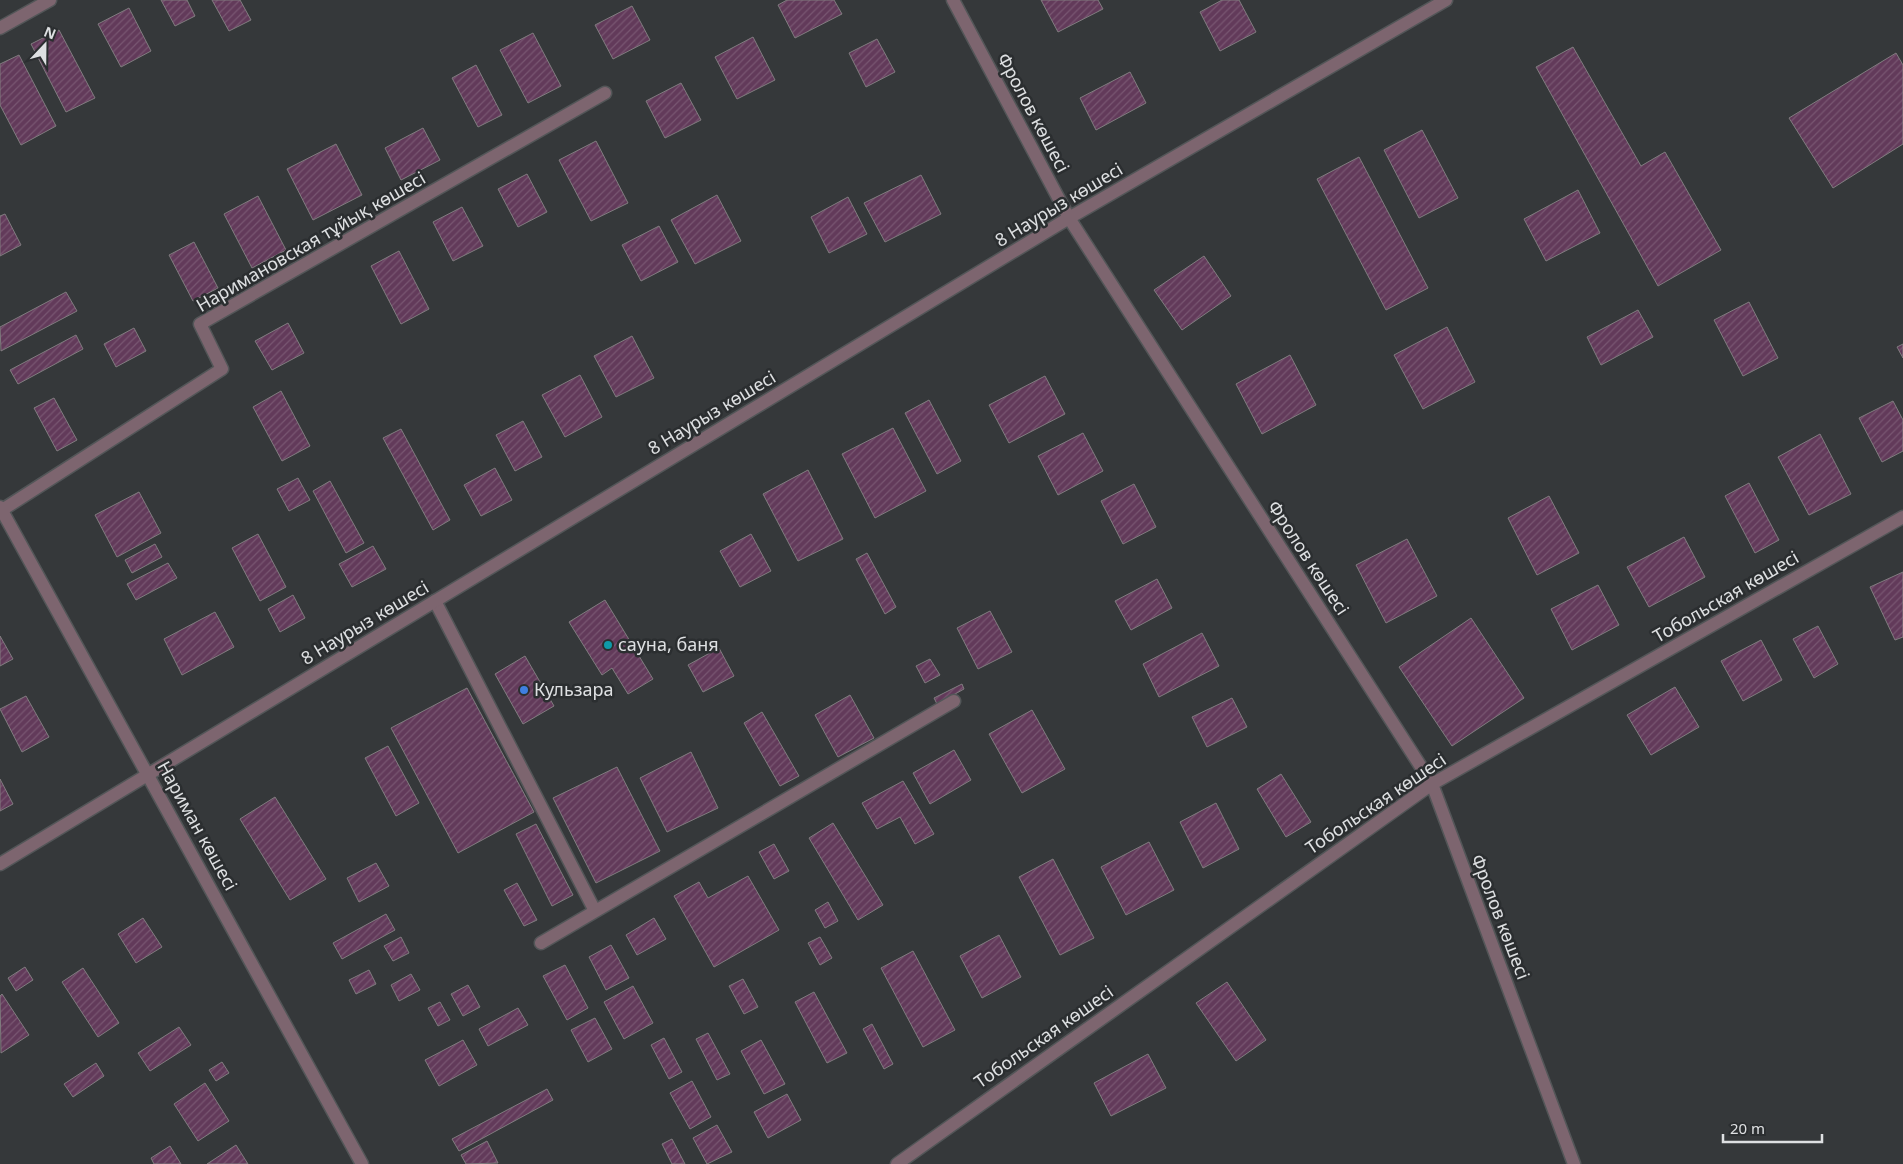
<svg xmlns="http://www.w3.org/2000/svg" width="1903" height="1164" font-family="'Noto Sans',sans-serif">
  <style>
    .building { fill: url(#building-hatch); stroke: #807c7f }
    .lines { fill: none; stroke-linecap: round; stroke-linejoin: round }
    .service-casing { stroke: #535658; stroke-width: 15 }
    .minor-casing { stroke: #535658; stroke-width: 15 }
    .service { stroke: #7d656f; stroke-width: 12 }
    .minor { stroke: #7d656f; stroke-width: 12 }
    .culture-dot { fill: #0f9aa8; stroke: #2b2e30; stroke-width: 2 }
    .shop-dot { fill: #3f7fe0; stroke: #2b2e30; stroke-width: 2 }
    .labels { text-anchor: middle; stroke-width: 5; stroke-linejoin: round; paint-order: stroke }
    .street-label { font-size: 18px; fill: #dee0e2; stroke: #2b2e30 }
    .poi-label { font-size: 18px; fill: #dee0e2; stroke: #2b2e30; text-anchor: start }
  </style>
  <defs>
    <pattern id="building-hatch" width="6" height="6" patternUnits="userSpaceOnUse" patternTransform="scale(1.25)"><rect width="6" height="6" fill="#623a5a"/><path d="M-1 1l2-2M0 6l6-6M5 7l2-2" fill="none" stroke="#785671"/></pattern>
  </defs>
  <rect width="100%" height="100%" fill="#35383a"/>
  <!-- building -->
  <path class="building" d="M161,0H187L195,16L175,26Z
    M212,0H240L251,20L229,31Z
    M787,0H834L842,14L795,38L778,5Z
    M1041,0H1098L1103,9L1058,32Z
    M1222,0H1239L1256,32L1220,51L1200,12Z
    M632,6L650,40L613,59L595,25Z
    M129,8L151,51L121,67L98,24Z
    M59,30L95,98L66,112L31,44Z
    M533,33L561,86L528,103L500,50Z
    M753,37L775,80L737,99L715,57Z
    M877,39L895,72L866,87L849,53Z
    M1573,47L1641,166L1665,152L1721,250L1658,286L1536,67Z
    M1896,53L1903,65V144L1833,188L1789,118Z
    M19,55L56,126L21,145L0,105V64Z
    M476,65L502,115L478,127L452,78Z
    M1130,72L1146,103L1096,130L1080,98Z
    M681,83L701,120L665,138L646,101Z
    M423,128L440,160L401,180L385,148Z
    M1422,130L1458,198L1419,218L1384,150Z
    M596,141L628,203L591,221L559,160Z
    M336,144L362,195L313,220L287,169Z
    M1359,157L1428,288L1386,310L1317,179Z
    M527,174L547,212L518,227L498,189Z
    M921,175L941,214L885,242L864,203Z
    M1578,190L1600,233L1546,261L1524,219Z
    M717,195L741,241L695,264L671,220Z
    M258,196L286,250L252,268L224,214Z
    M848,197L867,234L829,253L811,217Z
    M462,207L483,246L453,261L433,222Z
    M5,214L21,245L0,256V216Z
    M659,226L678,262L641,281L622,245Z
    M194,242L218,288L193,301L169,255Z
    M399,251L429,309L401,324L371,266Z
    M1204,256L1231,296L1182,330L1154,290Z
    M66,292L77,311L1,351L0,327Z
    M1749,302L1778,358L1743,376L1714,320Z
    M1638,310L1653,337L1601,365L1587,337Z
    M288,323L304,353L272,370L255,341Z
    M1447,327L1475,382L1423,409L1394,355Z
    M134,328L146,351L116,367L104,344Z
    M76,335L83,349L18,384L10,370Z
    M632,336L654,378L616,397L594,356Z
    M1903,344V358L1897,347Z
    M1290,355L1316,405L1262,434L1236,384Z
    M580,375L602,417L565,437L542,395Z
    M1045,376L1065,414L1009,443L989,405Z
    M281,391L310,446L282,461L253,407Z
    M54,398L77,440L57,451L34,408Z
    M929,400L961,461L937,474L905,413Z
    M1893,401L1903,420V451L1882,462L1859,418Z
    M523,421L542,457L515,471L496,435Z
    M893,428L926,491L875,518L842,454Z
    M401,429L450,520L433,530L383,438Z
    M1083,433L1103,471L1058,495L1038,456Z
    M1820,434L1851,494L1809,515L1778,457Z
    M495,468L512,500L481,516L464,485Z
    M808,470L843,539L798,561L763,494Z
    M298,478L310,500L289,511L277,489Z
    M330,481L364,543L346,553L313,491Z
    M1749,483L1779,540L1755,553L1725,496Z
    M1134,484L1156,527L1123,544L1101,501Z
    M139,492L161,533L117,557L95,515Z
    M1549,496L1579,553L1537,575L1508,518Z
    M258,534L286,587L260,601L232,548Z
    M751,534L771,571L740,587L720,551Z
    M1684,537L1705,577L1649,607L1627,567Z
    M1407,539L1437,596L1386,623L1356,565Z
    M155,544L162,557L132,573L125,560Z
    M373,546L386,569L352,587L339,564Z
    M867,553L896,607L885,614L856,559Z
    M168,563L177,578L136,600L127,584Z
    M1903,572V637L1895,640L1870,587Z
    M1157,579L1172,608L1131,630L1115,601Z
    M1598,585L1619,625L1572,650L1551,609Z
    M293,595L305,618L280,632L268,609Z
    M605,600L653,679L628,694L612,668L602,675L569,622Z
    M990,611L1012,652L978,669L957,628Z
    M215,612L234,647L182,675L164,639Z
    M1471,618L1524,698L1452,746L1399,667Z
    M1818,626L1838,664L1814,678L1793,639Z
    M1202,633L1219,666L1159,697L1143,664Z
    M0,636L13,659L0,666Z
    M1761,640L1782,680L1743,701L1721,661Z
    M719,648L734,676L703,692L688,665Z
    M525,656L554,706L523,724L495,674Z
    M930,659L940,675L925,683L916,666Z
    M962,684L964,689L937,704L934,698Z
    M1675,687L1699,727L1651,755L1627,715Z
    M467,688L534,812L458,853L391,728Z
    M850,695L874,738L838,757L815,715Z
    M26,696L49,737L22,752L0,709Z
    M1232,698L1247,727L1207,747L1192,717Z
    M1032,710L1065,769L1022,793L989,734Z
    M762,712L799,776L780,786L744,723Z
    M388,746L419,803L396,816L365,758Z
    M954,750L971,780L930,804L913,773Z
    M691,752L718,808L667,832L640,778Z
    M617,767L660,851L596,883L553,798Z
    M1281,774L1311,822L1286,837L1257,789Z
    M0,779L13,804L0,811Z
    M903,781L934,834L915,844L900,817L877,829L862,803Z
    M275,797L326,879L290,900L240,819Z
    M1216,803L1239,849L1203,868L1180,822Z
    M833,823L883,905L858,920L809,838Z
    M536,824L573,895L552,906L516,834Z
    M1149,842L1174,890L1126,915L1101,867Z
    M774,844L789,871L774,879L759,852Z
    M1053,859L1094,938L1060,955L1019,877Z
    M376,863L389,886L359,902L347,878Z
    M748,876L779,930L714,967L674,896L699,882L708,898Z
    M517,883L537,920L524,926L504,890Z
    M828,902L838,921L825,928L815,910Z
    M386,914L395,930L342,959L333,943Z
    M143,918L162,947L136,963L118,934Z
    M654,918L666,939L637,955L626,935Z
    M999,935L1021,977L982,998L960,956Z
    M401,937L409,953L393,961L384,946Z
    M820,937L832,958L820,965L808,943Z
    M611,945L629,978L606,990L589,957Z
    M913,951L955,1030L923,1047L881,968Z
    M565,965L588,1008L567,1020L543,976Z
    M25,967L33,980L16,991L8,978Z
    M83,968L119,1023L98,1037L62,982Z
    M369,970L376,984L356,994L349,980Z
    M411,974L420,990L399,1001L391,985Z
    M743,979L758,1007L744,1014L729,986Z
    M1227,982L1266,1040L1236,1061L1196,1003Z
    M468,985L480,1007L463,1016L451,994Z
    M633,986L653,1023L624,1039L604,1002Z
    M814,992L847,1053L827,1063L795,1002Z
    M2,994L29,1035L1,1053L0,996Z
    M440,1002L450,1020L438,1026L428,1008Z
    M518,1008L528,1025L488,1046L479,1029Z
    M595,1018L612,1049L588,1062L571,1030Z
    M872,1024L893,1064L884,1069L863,1029Z
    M179,1027L191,1045L150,1071L138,1053Z
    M708,1033L730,1074L717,1080L696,1039Z
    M664,1038L682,1072L669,1079L651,1045Z
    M463,1040L477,1065L439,1086L425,1060Z
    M761,1040L785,1084L764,1094L741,1051Z
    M1148,1054L1166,1088L1111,1116L1094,1083Z
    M222,1062L229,1073L216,1081L209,1070Z
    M96,1063L104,1076L73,1097L64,1084Z
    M692,1081L711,1117L690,1129L670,1093Z
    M205,1083L229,1121L198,1141L174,1104Z
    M547,1089L553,1100L459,1151L452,1139Z
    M787,1094L801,1120L768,1138L754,1112Z
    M717,1125L732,1152L707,1164L693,1138Z
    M672,1139L685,1164H672L662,1144Z
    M487,1141L498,1163L466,1164L461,1155Z
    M236,1145L248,1164H207Z
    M170,1146L181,1164H154L151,1158Z"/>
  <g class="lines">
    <!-- service casing -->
    <g class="service-casing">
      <path id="service" d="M435,601L595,911
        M541,943L954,701"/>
    </g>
    <!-- minor casing -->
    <g class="minor-casing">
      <path id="minor" d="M953,0L1069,218L1432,784L1574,1164
        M0,28L50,0
        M0,507L362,1164
        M2,510L222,369L200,324L605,93
        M0,864L1069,218L1446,0
        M897,1164L1432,784L1903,517"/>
    </g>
    <!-- service -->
    <use href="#service" class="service"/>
    <!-- minor -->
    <use href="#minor" class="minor"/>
  </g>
  <!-- markers -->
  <circle class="culture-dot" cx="608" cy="645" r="5"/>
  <circle class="shop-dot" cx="524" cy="690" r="5"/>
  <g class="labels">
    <!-- street labels -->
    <g class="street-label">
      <text transform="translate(1033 113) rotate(62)" y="6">Фролов көшесі</text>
      <text transform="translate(1059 205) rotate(-31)" y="6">8 Наурыз көшесі</text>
      <text transform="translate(311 242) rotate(-30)" y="6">Наримановская тұйық көшесі</text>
      <text transform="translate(712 413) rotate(-31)" y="6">8 Наурыз көшесі</text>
      <text transform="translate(1308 558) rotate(57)" y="6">Фролов көшесі</text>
      <text transform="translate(1726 597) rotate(-30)" y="6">Тобольская көшесі</text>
      <text transform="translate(365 623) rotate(-31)" y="6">8 Наурыз көшесі</text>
      <text transform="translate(1376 804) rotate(-34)" y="6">Тобольская көшесі</text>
      <text transform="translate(197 826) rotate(61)" y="6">Нариман көшесі</text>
      <text transform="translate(1500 917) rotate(69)" y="6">Фролов көшесі</text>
      <text transform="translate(1044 1037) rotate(-35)" y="6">Тобольская көшесі</text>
    </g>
    <!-- poi labels -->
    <g class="poi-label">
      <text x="618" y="651">сауна, баня</text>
      <text x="534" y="696">Кульзара</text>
    </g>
  </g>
  <!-- north arrow -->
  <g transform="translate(45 45) rotate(22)" stroke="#2b2e30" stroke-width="4" paint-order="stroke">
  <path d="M0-4L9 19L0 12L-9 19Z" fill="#dee0e2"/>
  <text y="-8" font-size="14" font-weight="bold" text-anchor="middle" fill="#dee0e2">N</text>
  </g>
  <!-- scale -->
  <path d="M1723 1134v8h99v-8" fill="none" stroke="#dee0e2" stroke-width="2.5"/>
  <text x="1730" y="1134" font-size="15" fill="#dee0e2" stroke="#2b2e30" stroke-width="4" paint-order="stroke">20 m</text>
</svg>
